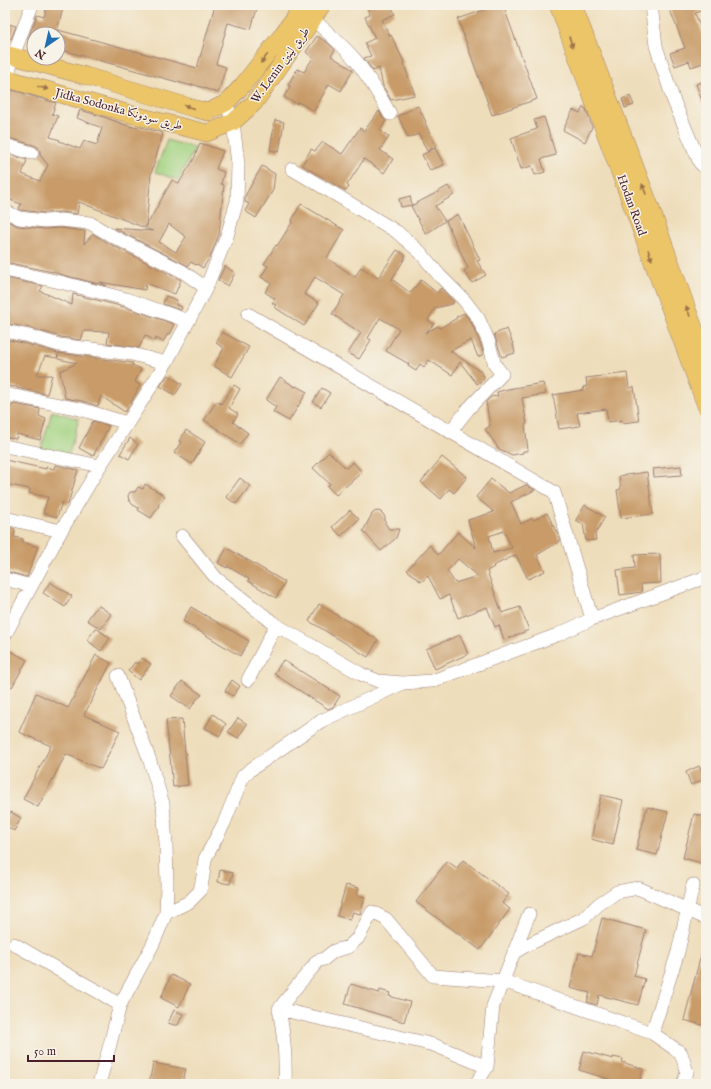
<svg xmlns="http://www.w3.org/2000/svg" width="711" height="1089" font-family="'IM FELL English',Amiri,serif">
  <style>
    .green { fill: #a3d382; stroke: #767956 }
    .building { fill: #c89b69; fill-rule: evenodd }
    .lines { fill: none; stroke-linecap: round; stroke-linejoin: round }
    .minor-casing { stroke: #9c7e72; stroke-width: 14 }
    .major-casing { stroke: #9c7e72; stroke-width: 18 }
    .minor { stroke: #fff; stroke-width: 13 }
    .major { stroke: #ecc569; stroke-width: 17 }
    .oneway { fill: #9b724a }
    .labels { text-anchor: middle; stroke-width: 3; stroke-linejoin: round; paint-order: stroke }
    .street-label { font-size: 12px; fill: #4a1f2b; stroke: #f7f3e8 }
  </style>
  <rect width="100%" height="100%" fill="#f7f3e8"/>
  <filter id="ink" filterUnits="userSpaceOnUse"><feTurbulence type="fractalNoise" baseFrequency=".025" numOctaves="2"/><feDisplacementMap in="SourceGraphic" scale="8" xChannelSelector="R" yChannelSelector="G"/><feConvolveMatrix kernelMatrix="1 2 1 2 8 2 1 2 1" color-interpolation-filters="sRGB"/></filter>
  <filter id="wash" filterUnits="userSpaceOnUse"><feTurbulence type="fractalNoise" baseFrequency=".012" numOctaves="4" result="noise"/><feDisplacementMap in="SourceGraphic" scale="16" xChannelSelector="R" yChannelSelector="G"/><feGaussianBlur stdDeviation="0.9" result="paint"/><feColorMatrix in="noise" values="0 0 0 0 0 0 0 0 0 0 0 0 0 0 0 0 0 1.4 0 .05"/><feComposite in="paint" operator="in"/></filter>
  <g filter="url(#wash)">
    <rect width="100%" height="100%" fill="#eeddba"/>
    <!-- green -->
    <path class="green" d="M167,140L195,148L178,180L155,172Z
      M52,411L79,419L68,457L41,449Z"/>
    <g id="blocks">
      <!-- building -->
      <path class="building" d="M47,5H64L56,34H34V41L28,39L37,15L44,17Z
        M215,5H258L251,29L228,23L216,64L226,67L218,93L192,84V86L58,49V30L197,68Z
        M366,5H391L395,14L382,20L390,36L391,35L404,62H403L415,95L391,100L383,86L379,68L373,71L364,58L371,56L365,43L375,38L365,17L370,15Z
        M498,5H503L537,99L492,115L458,19Z
        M668,5H706V9L695,13L706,42V62L691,67L689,61L675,66L670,53L685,48Z
        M5,23L16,26L11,39L5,37Z
        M317,36L328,43L335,50L331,56L353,70L341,91L329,84L314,111L298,102L297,104L284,97L290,86L288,85L297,69L304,72L313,58L306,52Z
        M706,81V109H705L696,84Z
        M5,88L56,103L52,114L58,116L50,137L60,140L59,141L80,149L84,141L97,145L102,128L77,118L80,110L101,116L126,125L137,128V126L163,133L151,174L146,227L172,180L179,183L194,159L200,143L223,151L216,169L224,172L221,184L224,185L219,234L210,257L203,268L197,264L196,265L191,262L188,266L114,228L153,231L79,202L77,214L61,212L45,213L21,210L19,209L21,204L5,198V153L27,160L22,174L40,181L48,165L40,155V151L38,147L34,145L5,137ZM169,224L186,237L176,252L159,242Z
        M630,96L634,105L625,108L622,99Z
        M418,106L426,122L425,123L436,146L427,151L419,134L408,138L398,116Z
        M583,107L586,109L592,127L585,142L563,130L573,110L580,113Z
        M379,111L383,118L386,121L380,130L389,137L380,150L393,159L384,173L364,159L347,185L349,187L346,191L302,165L311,149L315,151L323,142L342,154L360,128L364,131Z
        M544,117L556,155L541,159L545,172L535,175L532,166L521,169L511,138L537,129L534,120Z
        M275,120L284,122L279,152L270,150Z
        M435,148L444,165L430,170L422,155Z
        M262,166L275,174L273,190L256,218L245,211L249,204L245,202V196Z
        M448,186L454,195L435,206L445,221L426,234L411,206L434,194Z
        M410,196L412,205L401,207L399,199Z
        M301,204L344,230L327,258L355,277L361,267L378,278L397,250L405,255V258L392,279L410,293L421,280L437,293L441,288L454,302L452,304L435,308L428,320L434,324L425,333L438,326L440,328L457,318L456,317L464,313L471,322L480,343L484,354L478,357L471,340L450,351L480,371L484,376V379L477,384L460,362L452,375L429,360L424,367L420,364L416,371L408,366L409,364L386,351L399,329L380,318L368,338L371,340L359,359L348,353L361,333L332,314L344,295L315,277L304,294L319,303L304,326L274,307L276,305L272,303L275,299L265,292L271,283L261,277L268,266L264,264L276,245L277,246L293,221L292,220Z
        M458,214L480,260L477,261L486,275L472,283L464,271L468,268L446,221Z
        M5,220L18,226L44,229L60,228L85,231L84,244L93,234L108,243L181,280L175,294L146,283L145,290L100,282L107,286L59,274L53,271V272L5,262Z
        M225,266L235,273L228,286L218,280Z
        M5,278L43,286L40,291L72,305L73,294L124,307L174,324L169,335H167L163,342L156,338L155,341L145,335L139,348L107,343L109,332L84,331L81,340L61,337L31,328L5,323Z
        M166,296L177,300L176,305L182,307L181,310L163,304Z
        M507,329L513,344L515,353L502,357L494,334Z
        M222,332L249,347L232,377L214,366L224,348L216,343Z
        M5,339L27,344L58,353L133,363L132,365L141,369L135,382L140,385L132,401L125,412L101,396L98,406L82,401L65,398L60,371L77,363L58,359V355L57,358L45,356L37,375H52L47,394L17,388V387L5,386Z
        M627,373L629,388L634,387L639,421L622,423V420L608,422L606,409L577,413L580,426L559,429L553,395L584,390L583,387L587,386L586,378Z
        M168,375L182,384L175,395L160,386Z
        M280,377L295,387L296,386L307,392L289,421L273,412L276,407L266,400Z
        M543,383L546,394L522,398L527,424L525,425L528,451H523V453L512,455L497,448V446L485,429L490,426L486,402L491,397L498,396L497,392L508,389Z
        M234,385L240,389L229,408L238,414L233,422L248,433L240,444L204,420L217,401L221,404Z
        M322,388L330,393L321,407L313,402Z
        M13,404L40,409L39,416L46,419L40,440L17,434L16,439L5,437V405L12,406Z
        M93,421L109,426L93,456L79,448Z
        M186,430L205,442L192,464L174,453L181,442L179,441Z
        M130,438L138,444L129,459L120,454Z
        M329,452L346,468L353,462L362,472L336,495L327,486L330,484L313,468Z
        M442,457L467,477L454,493L449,489L441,499L421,482Z
        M5,460L46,469V467L54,469L55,465L78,470L68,504L67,505L62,502L57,517L43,513L48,497L29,493L30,489L5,484Z
        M681,466L682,475L654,477L653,469Z
        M647,472L653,514L621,518L617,490L621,489L619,476Z
        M240,478L250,486L236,504L226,497Z
        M491,479L509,493L526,485L535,490L511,502L521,524L533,518L534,520L547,513L558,535L560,541L537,555L545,571L528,579L516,555L493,566L494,567L487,571L502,613L520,607L529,630L504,640L499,625L495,627L487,607L458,618L449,595L440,599L428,576L421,582L407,570L430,545L438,555L458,532L476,548L468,520L494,512L476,497ZM504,531L512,548L493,553L489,536ZM458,559L478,576L455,583L447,571Z
        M145,484L165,496L158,505L159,506L151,518L138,510L139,508L133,505L129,500L128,496L130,492H135L138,487L143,489Z
        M585,505L605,517L595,534L596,540L586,541L583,524L576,520Z
        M350,510L359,519L341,536L332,527Z
        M378,511L381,512L383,514L385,517V523L389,529H399L396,538L381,551L363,531L372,514L374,512Z
        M5,526L15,529L14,537L23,539V542L38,547L27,577L5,571Z
        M227,548L285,582L276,598L248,581L249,579L227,566V568L218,563Z
        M660,554L661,583L641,584L642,592L620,595L617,570L635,568L634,555Z
        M50,582L72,596L65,607L43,593Z
        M319,604L378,640L368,657L309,621Z
        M98,605L111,614L101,629L87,620Z
        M191,607L249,641L240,656L183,621Z
        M96,628L110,638L101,651L87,640Z
        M460,635L468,654L435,669L426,649Z
        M9,650L27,660L12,687L5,683V658Z
        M96,655L111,663L84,715L120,731L101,769L66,754L38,807L23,799L51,746L19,732L36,693L68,708Z
        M142,658L151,664L139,680L128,671L135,662L137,664Z
        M283,660L340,696L333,707L328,709L274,674Z
        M232,680L240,686L233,696L225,691Z
        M182,681L202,695L197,699L190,709L171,696Z
        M213,714L226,724L220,736L205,728Z
        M238,718L247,724L238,738L228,732Z
        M182,719L188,785L173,787L166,720Z
        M699,766L705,779L691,785L686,772Z
        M601,795L623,800L613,845L591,839Z
        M647,807L668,812L657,855L636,850Z
        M11,812L21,818L14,831L5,825V821Z
        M694,814L706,817V858L705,864L683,858Z
        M463,860L509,894L502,903L510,909L480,950L416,902L447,861L457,868Z
        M220,870L233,873L230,884L218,882Z
        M346,885L359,888L357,895L365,897L360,914L353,912L350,920L337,916Z
        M602,918L646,930L634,976L645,979L638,1005L599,995L597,1005L587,1002L590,993L570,988L579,953L592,956Z
        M703,947H706V1026L684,1020Z
        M171,975L190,984L179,1007L161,998Z
        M351,984L379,993L380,990L390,993L389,996L410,1002L404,1022L345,1004Z
        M174,1010L183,1014L178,1025H174L168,1023Z
        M584,1051L613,1059V1057L623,1059L622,1062L643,1069L639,1084H625L579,1070Z
        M153,1063L186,1069L182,1084H149Z"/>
    </g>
  </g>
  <g filter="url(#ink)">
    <use href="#blocks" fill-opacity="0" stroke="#9c7e72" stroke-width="1"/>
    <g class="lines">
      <!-- minor casing -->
      <g class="minor-casing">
        <path id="minor" d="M651,5L656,46L673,99L700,163L706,168
          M313,19C328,33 344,46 357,62C370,79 380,96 390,114
          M7,78L13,56L32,5
          M5,145L32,153
          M292,169L338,196L397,232L420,252L439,275L464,300L478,318L488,340L495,365L502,374L469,408L450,432
          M5,211L19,218L45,221L60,220L90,223L112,236L182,271L206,288
          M5,270L60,282L126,299L188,321
          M248,314L554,492L592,619
          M5,331L29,336L59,345L132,354L166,363
          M5,394L80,409L127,423
          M5,446L100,466
          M5,518L61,531
          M182,536L216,578L276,625L361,674L378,681L403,683L432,681L557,635L592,619L706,577
          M5,579L31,586
          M5,635L61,531L100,466L166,363L206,288L227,236L237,201L238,164L233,122L226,103
          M248,680L276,625
          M166,913L189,902L200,891L203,876L205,859L224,823L243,776L250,770L321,721L401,684
          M14,944L57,969L99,992L120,1005
          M515,952L527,945L584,918L599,904L617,892L638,888L706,918
          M279,1009L434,1045L487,1067
          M99,1084L109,1048L120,1005L153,944L166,913L167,885L166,844L163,804L149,758L118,676
          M285,1084C286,1059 284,1034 279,1009L297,986L313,967L317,961L324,959L334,951L348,947L358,938L372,912L386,919L433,976L503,981L652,1033
          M476,1084L487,1067L493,1006L529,914
          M683,1084L687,1072L681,1053L652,1033L678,952L693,885"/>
      </g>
      <!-- major casing -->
      <g class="major-casing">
        <path id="major" d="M558,5L706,406
          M573,5L650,206L706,361
          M5,54L86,76L196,109L208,112L226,103L243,85L282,35L303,5
          M5,78L130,114L207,133L233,122L254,103L313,19L322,5"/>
      </g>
      <!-- minor -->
      <use href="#minor" class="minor"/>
      <!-- major -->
      <use href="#major" class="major"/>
    </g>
    <!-- one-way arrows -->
    <defs><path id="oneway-solid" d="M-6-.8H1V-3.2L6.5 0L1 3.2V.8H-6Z"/></defs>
    <g class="oneway">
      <use href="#oneway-solid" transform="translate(571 42) rotate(70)"/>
      <use href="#oneway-solid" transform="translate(264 59) rotate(128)"/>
      <use href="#oneway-solid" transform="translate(43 88) rotate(16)"/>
      <use href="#oneway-solid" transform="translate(189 107) rotate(-163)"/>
      <use href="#oneway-solid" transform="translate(644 189) rotate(-111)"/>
      <use href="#oneway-solid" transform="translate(650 255) rotate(70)"/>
      <use href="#oneway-solid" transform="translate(688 311) rotate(-110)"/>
    </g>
  </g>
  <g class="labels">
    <!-- street labels -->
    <g class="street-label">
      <text transform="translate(280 65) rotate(-54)" y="4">W. Lenin طريق لينين</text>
      <text transform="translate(119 109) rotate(15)" y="4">Jidka Sodonka طريق سودونكا</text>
      <text transform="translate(632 205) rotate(70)" y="4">Hodan Road</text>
    </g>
  </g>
  <!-- margin -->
  <rect width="711" height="1089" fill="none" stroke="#f7f3e8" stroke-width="20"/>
  <!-- north arrow -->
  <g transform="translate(46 46) rotate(214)"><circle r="19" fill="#f7f3e8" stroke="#b29e9c"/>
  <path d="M0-3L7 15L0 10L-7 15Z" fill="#1f6fb2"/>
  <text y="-6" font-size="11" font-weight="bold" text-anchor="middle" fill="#4a1f2b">N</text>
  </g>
  <!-- scale -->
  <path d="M28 1055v6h86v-6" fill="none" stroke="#4a1f2b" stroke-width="2"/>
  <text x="34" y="1055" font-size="12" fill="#4a1f2b" stroke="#f7f3e8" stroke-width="3" paint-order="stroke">50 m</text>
</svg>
